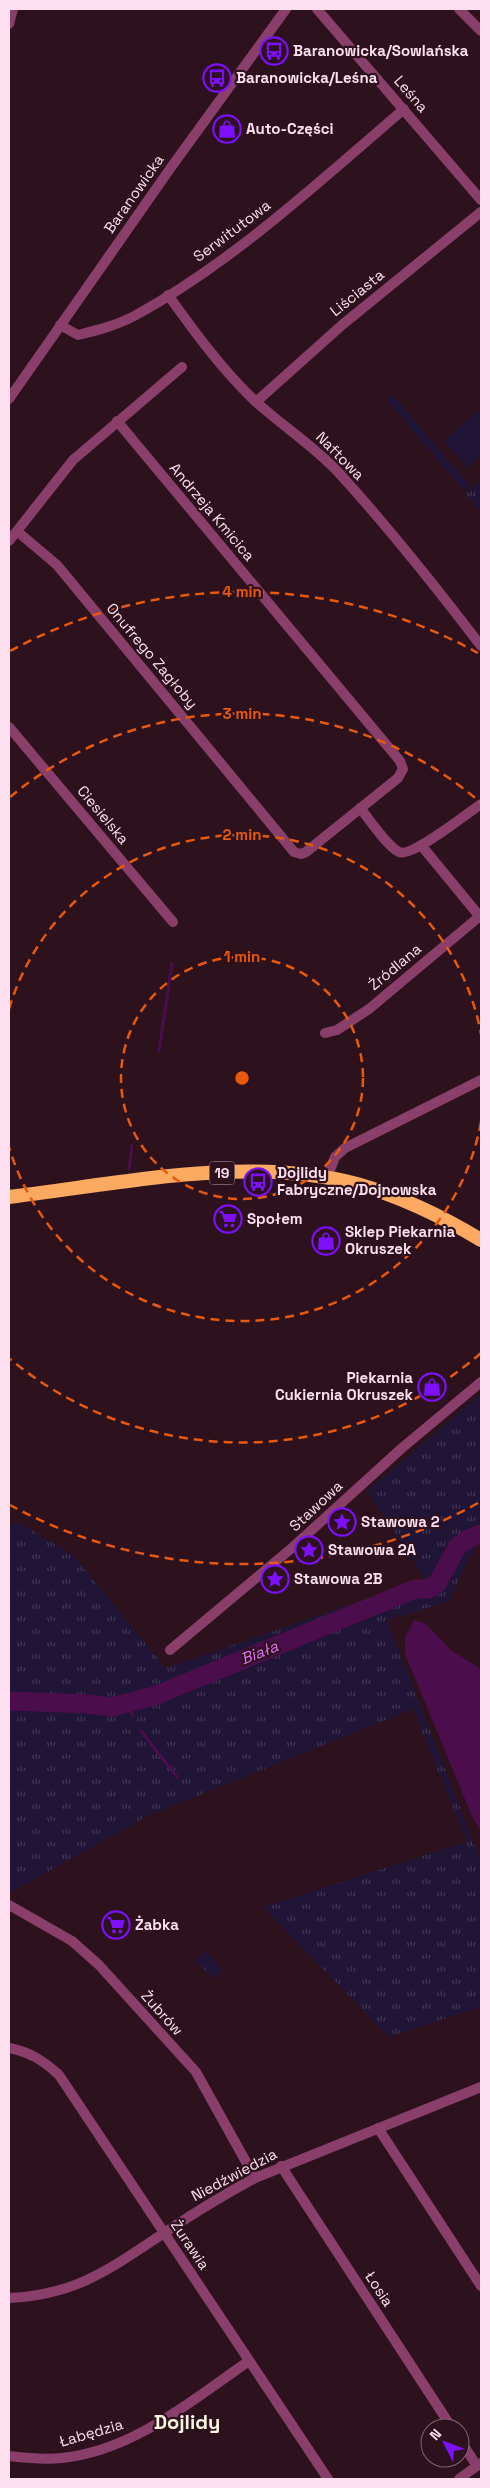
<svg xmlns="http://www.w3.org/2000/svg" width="490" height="2488" font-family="'Space Grotesk',sans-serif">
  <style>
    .grass { fill: url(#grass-tufts) }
    .pitch { fill: #201537 }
    .water { fill: #4b0d4b }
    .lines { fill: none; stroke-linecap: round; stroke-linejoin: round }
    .stream { stroke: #4b0d4b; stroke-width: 3 }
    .river { stroke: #4b0d4b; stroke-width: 19 }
    .minor { stroke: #8a3f6b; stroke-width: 10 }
    .tertiary { stroke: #8a3f6b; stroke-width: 10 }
    .trunk { stroke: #fca962; stroke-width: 14 }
    .ring { fill: none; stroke: #e8590c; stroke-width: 2.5; stroke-dasharray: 9 6 }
    .labels { text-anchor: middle; stroke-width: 4.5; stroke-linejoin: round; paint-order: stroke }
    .shield { fill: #2d121e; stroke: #bfa2b0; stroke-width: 1 }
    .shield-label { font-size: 14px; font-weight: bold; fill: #fedfef }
    .poi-label { font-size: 15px; font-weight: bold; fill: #fedfef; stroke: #2d121e; text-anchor: start }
    .street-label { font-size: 15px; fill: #fedfef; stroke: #2d121e }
    .water-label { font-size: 16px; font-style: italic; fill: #e46ffc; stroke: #2d121e }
    .district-label { font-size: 20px; font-weight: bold; fill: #fef6e1; stroke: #2d121e }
    .centre { fill: #e8590c; stroke: #2d121e; stroke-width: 2.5 }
    .ring-label { font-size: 15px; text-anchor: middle; font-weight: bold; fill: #e8590c; stroke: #2d121e; stroke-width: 4.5; stroke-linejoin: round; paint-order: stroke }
  </style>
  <defs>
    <pattern id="grass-tufts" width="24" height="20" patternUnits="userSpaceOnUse" patternTransform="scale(1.25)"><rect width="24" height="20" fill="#201537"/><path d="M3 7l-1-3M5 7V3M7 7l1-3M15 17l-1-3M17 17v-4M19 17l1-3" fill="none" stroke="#413754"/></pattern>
  </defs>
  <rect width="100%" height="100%" fill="#2d121e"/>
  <!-- grass -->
  <path class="grass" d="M481,480V513L465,494Z
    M481,1394V1541L466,1564L449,1601L387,1620L481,1862V2007L389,2037L263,1907L467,1842L413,1709L150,1815L13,1891H9V1528L16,1521L73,1555L166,1668L425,1579L367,1491Z
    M206,1951L223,1970L213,1979L196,1961Z"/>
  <!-- pitch -->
  <path class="pitch" d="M393,395L470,486L464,491L387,400Z
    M481,409V455L468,468L444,441Z"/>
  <!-- water -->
  <path class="water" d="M414,1620L426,1624L451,1650L481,1669V1832L472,1816L405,1654V1638Z"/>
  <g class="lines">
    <!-- stream -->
    <path class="stream" d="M159,1051L172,963
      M129,1169L132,1146
      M128,1704L133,1716
      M141,1731L177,1777"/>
    <!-- river -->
    <path class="river" d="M9,1701L87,1704L111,1707L154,1696L415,1589H429L437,1584L457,1547L468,1539L481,1534"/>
    <!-- minor -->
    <path class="minor" d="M317,9L481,200
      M459,9L481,31
      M9,24L13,9
      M168,295C194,331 222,370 255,401C282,426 313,445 339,473C389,528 436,587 481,646
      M60,325L78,335C98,330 118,325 136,315C233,262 320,181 404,109
      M256,402L342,325L481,212
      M18,532L57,565L294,852L301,854L306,852L398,778L403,769L400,761L117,421
      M9,541L73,460L182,367
      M9,727L173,922
      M360,808C370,820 387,846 399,852C411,858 468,813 481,804
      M421,845L481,918
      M325,1033L337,1030L369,1009L480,916
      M327,1178L335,1157L345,1148L481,1080
      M170,1650L293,1547L402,1448L481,1382
      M9,1905L72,1941L99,1965L196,2072L255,2178
      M9,2048C30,2052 44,2061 59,2075L328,2479
      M378,2128L481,2286
      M281,2166L452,2428
      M9,2298C76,2295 110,2269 164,2233C194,2213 223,2195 255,2178L481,2087
      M460,2440L477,2466
      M9,2456C26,2458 44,2460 62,2458C133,2451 192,2400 249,2361
      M459,2479L481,2463"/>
    <!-- tertiary -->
    <path class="tertiary" d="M9,399L172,166L286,9"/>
    <!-- trunk -->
    <path class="trunk" d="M9,1197C120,1184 246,1155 357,1184C399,1196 443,1217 481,1240"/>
  </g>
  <!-- distance rings -->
  <g class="ring">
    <circle cx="242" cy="1078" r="121"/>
    <path d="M481 1122A243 243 0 0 1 9 1147M9 1009A243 243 0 0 1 481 1034"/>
    <path d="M481 1353A364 364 0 0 1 10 1359M10 797A364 364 0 0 1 481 803"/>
    <path d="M478 1503A486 486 0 0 1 10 1505M10 651A486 486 0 0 1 478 653"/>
  </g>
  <!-- icons -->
  <defs>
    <g id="bus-ring" transform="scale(1.4375)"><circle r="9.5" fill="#2d121e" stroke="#7d0ffa" stroke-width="1.5"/><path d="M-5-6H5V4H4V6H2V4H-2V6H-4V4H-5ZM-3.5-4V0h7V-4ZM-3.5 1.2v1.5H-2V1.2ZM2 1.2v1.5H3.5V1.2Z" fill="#7d0ffa"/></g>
    <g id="shop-ring" transform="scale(1.4375)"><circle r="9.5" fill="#2d121e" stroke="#7d0ffa" stroke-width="1.5"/><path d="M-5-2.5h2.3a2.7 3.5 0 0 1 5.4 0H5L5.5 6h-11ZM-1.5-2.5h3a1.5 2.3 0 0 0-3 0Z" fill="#7d0ffa"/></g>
    <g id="supermarket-ring" transform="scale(1.4375)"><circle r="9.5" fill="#2d121e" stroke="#7d0ffa" stroke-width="1.5"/><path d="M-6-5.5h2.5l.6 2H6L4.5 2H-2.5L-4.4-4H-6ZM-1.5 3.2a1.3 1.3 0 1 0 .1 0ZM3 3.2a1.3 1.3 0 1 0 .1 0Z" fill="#7d0ffa"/></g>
    <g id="sight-ring" transform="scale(1.4375)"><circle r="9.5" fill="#2d121e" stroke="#7d0ffa" stroke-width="1.5"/><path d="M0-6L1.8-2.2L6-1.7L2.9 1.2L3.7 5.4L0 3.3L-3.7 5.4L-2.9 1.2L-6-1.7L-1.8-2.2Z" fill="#7d0ffa"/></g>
  </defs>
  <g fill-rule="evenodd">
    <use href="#bus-ring" x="274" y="51"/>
    <use href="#bus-ring" x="217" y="78"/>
    <use href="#shop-ring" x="227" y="129"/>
    <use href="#bus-ring" x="258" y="1182"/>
    <use href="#supermarket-ring" x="228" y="1219"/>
    <use href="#shop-ring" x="326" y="1241"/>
    <use href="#shop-ring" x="432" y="1387"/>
    <use href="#sight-ring" x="342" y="1522"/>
    <use href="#sight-ring" x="309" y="1550"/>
    <use href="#sight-ring" x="275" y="1579"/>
    <use href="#supermarket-ring" x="116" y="1925"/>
  </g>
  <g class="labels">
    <!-- shield labels -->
    <rect class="shield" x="209.5" y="1161.5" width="25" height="23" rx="4"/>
    <g class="shield-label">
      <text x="222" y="1178">19</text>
    </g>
    <!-- poi labels -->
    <g class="poi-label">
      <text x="293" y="56">Baranowicka/Sowlańska</text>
      <text x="236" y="83">Baranowicka/Leśna</text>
      <text x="246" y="134">Auto-Części</text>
      <text x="277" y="1178">Dojlidy<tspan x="277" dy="17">Fabryczne/Dojnowska</tspan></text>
      <text x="247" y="1224">Społem</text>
      <text x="345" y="1237">Sklep Piekarnia<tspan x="345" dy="17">Okruszek</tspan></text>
      <text x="413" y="1383" text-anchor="end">Piekarnia<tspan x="413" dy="17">Cukiernia Okruszek</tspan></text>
      <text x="361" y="1527">Stawowa 2</text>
      <text x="328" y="1555">Stawowa 2A</text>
      <text x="294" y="1584">Stawowa 2B</text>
      <text x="135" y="1930">Żabka</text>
    </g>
    <!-- street labels -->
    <g class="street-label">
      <text transform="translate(411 94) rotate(49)" y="5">Leśna</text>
      <text transform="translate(134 194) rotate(-55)" y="5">Baranowicka</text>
      <text transform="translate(232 231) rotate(-37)" y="5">Serwitutowa</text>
      <text transform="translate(357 293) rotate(-39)" y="5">Liściasta</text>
      <text transform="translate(340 456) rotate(45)" y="5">Naftowa</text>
      <text transform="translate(212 512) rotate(50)" y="5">Andrzeja Kmicica</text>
      <text transform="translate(152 656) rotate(50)" y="5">Onufrego Zagłoby</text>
      <text transform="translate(103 815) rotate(50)" y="5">Ciesielska</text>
      <text transform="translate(395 967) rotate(-40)" y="5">Źródlana</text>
      <text transform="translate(316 1506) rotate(-43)" y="5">Stawowa</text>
      <text transform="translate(162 2013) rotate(48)" y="5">Żubrów</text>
      <text transform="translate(234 2175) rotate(-28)" y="5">Niedźwiedzia</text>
      <text transform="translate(190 2245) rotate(56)" y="5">Żurawia</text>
      <text transform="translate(379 2289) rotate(57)" y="5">Łosia</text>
      <text transform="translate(91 2433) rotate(-16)" y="5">Łabędzia</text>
    </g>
    <!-- water labels -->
    <g class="water-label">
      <text transform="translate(259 1652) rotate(-22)" y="6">Biała</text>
    </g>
    <!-- district labels -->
    <g class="district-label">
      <text x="187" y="2429">Dojlidy</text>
    </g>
  </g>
  <circle cx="242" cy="1078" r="8" class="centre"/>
  <g class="ring-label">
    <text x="242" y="597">4 min</text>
    <text x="242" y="719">3 min</text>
    <text x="242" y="840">2 min</text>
    <text x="242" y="962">1 min</text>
  </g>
  <!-- border -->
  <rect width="490" height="2488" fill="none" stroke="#fedfef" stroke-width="20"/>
  <!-- north arrow -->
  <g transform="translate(445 2443) rotate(312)"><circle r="24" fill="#2d121e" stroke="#816472"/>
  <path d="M0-4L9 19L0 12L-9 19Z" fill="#7d0ffa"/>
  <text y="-8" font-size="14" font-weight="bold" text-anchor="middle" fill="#fedfef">N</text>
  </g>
</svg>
